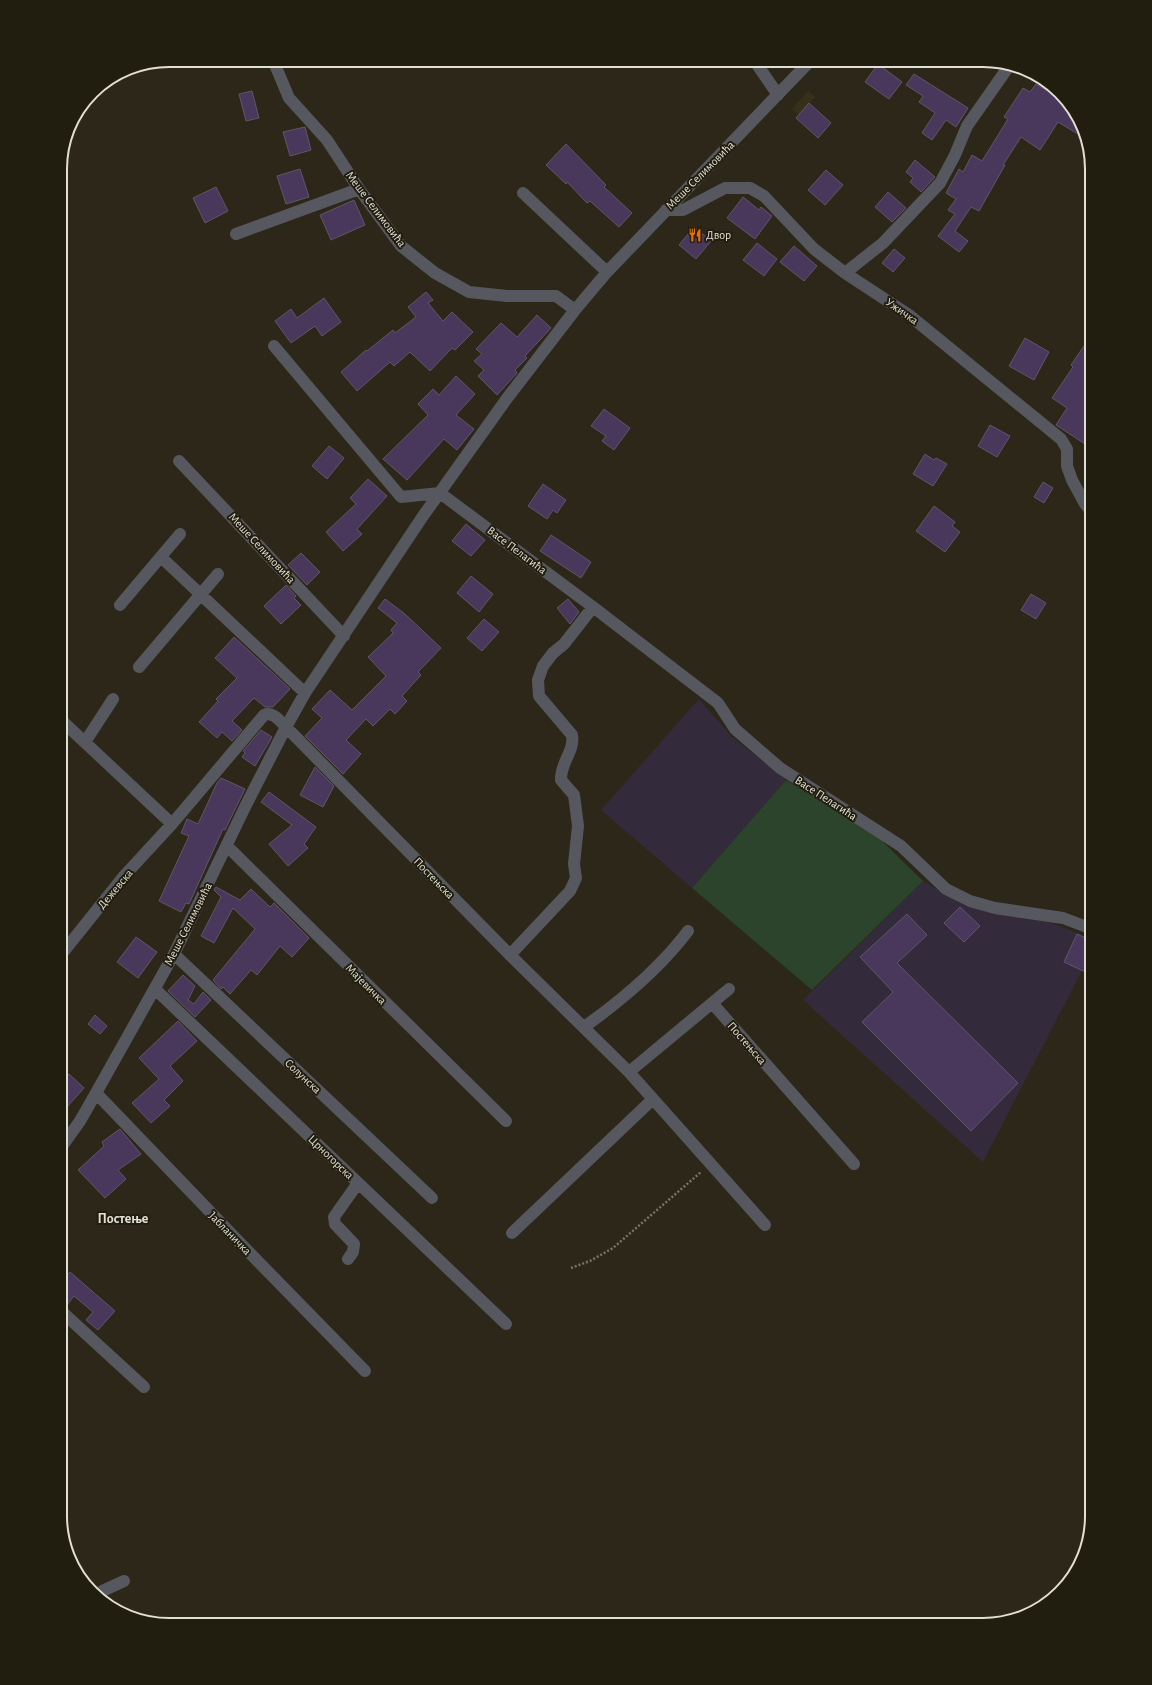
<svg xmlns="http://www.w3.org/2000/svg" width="1152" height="1685" font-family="'Alegreya Sans',sans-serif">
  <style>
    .built { fill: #36301a }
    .industrial { fill: #332b3b }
    .green { fill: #2b442b }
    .building { fill: #49375c; stroke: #5e5766 }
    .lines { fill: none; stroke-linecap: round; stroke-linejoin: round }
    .path { stroke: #787468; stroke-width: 2.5; stroke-dasharray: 2 2; stroke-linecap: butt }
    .minor { stroke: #57585f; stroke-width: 12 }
    .labels { text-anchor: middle; stroke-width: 4; stroke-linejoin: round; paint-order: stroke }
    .street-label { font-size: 12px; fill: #e1ded4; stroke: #221e0f }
    .poi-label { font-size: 12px; fill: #e1ded4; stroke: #221e0f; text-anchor: start }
    .quarter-label { font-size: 14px; font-weight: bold; fill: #e1ded4; stroke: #221e0f }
    .rim { fill: none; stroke: #e1ded4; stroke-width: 2 }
  </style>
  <rect width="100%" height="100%" fill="#2c2719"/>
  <!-- built -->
  <path class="built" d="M808,91L815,97L799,115L792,109Z"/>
  <!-- industrial -->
  <path class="industrial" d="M699,699L731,736L786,780L692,888L601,810Z
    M923,881L965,906L1052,923L1092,939V951L983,1162L803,1000Z"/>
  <!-- green -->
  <path class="green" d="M786,780L877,836L923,881L812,990L692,888Z"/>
  <!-- building -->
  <path class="building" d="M878,64L902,82L889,99L865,82Z
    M914,74L968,108L956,127L946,120L932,140L922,133L935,113L919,102L923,96L906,85Z
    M1036,84L1066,103L1078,115L1083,137L1058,122L1040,150L1021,137L1003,165H1005L979,211L971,207L955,231L968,241L959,252L938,236L955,214L948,210L956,199L946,193L959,169L963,172L972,155L982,161L1008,119L1004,117L1023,88L1030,92Z
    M252,91L259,118L246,121L239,94Z
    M809,103L831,123L818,138L796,118Z
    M305,127L311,150L290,156L283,132Z
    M566,144L606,185L604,187L632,213L619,227L590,201L587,203L567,182L566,184L546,165Z
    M915,160L935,177L921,192L910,182L913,178L906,172Z
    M300,169L309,197L286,204L277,176Z
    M826,170L843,185L825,205L808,190Z
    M216,187L228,211L205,223L193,198Z
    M888,192L906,208L892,222L875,207Z
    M743,197L759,210L761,207L772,216L755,239L727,218Z
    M354,200L365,225L331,240L320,215Z
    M694,227L711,241L696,259L679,245Z
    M757,243L777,259L764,276L743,260Z
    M794,246L817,266L804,281L780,262Z
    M894,249L905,258L893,272L882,263Z
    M426,292L433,300L428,303L443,321L452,312L473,332L455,350L452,348L430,371L410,352L394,366L390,362L357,391L341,372L366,350L367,351L393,330L395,333L416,317L408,307Z
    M324,298L341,322L322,336L315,326L291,343L275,321L291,309L297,318Z
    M537,315L551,328L525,356L527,358L515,370L517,373L497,395L478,376L484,370L474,361L482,354L476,349L501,323L517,337Z
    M1025,338L1049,352L1034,380L1009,366Z
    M1084,346L1092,351V434L1085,444L1056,425L1067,408L1052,398L1073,367L1071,365Z
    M456,376L475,394L456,415L474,429L457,450L444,439L407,480L383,459L428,415L418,404L433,389L439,395Z
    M604,409L630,428L614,450L602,441L606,436L591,426Z
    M990,425L1010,436L997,457L978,446Z
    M329,446L344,458L327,479L312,466Z
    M925,454L934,460L936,458L947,464L933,486L913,474Z
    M368,479L387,496L357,529L362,534L343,551L326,532L356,504L350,498Z
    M1043,482L1053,488L1044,503L1034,497Z
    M543,484L566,500L557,513L553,510L547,519L528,506Z
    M934,506L955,522L952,526L960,532L945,552L916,531Z
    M466,524L485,540L471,556L452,541Z
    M551,535L591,562L581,578L540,551Z
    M301,553L320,572L307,585L288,565Z
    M471,576L493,594L479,612L457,593Z
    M286,585L296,596L294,598L301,605L281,624L264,606Z
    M1031,594L1046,603L1036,619L1021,610Z
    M385,599L405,614L441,648L418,672L421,675L402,696L407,701L395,714L390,709L373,726L366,719L346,740L361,754L343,774L305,736L322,718L312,709L330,690L352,710L386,676L368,657L393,633L391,630L397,623L378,608Z
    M568,599L579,612L570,624L557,608Z
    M484,619L499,632L482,651L467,638Z
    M234,637L290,689L273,707H265L254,698L232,721L242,730L232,741L222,732L217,738L199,722L218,701L216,699L237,678L215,658Z
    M261,730L272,737L255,766L242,757L245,753L243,751Z
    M315,767L334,786L323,807L300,795Z
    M221,778L245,789L225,830L223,829L189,904L186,903L181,912L159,901L189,836L181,833L187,819L198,824L217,783Z
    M269,792L316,827L304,844L308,848L288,866L269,844L292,825L261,802Z
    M216,887L240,900L251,889L270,907L274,903L309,938L292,957L280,946L257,975L251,970L230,994L223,987L221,989L213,980L255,929L233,908L214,943L201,936L221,897L214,890Z
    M960,907L980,926L964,942L944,923Z
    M907,914L927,935L897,963L1018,1083L971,1131L862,1022L893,992L860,957Z
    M1077,934L1092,941V975L1064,962Z
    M136,937L157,952L138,978L117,962Z
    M183,975L195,986L188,1000L194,1004L203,992L211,1000L195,1017L168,991Z
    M95,1015L107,1026L100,1034L88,1024Z
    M178,1021L197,1041L170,1066L183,1081L164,1100L170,1106L151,1123L132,1103L159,1079L139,1058Z
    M69,1074L84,1088L66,1108L60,1103V1084Z
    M120,1129L141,1154L118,1170L126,1179L105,1198L78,1170L104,1146L102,1142Z
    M70,1272L115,1311L98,1330L86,1320L93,1312L74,1296L67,1305L60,1299V1283Z"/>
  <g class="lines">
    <!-- path -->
    <path class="path" d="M571,1268L590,1261L613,1248L701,1172"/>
    <!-- minor -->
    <path class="minor" d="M273,60L289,98L327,140L359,189L401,246L435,273L469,292L507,296H556L575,310
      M754,60L778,95
      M523,193L607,272
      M666,210H683L725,188H750L764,196L814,249L845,273L909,315L1061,439L1067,449V466L1072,480L1085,504L1092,512
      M236,234L359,189
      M845,273L883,243L940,183L955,155L967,126L1009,66
      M274,346L401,497L440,493L593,607L718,703L735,729L780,768L901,846L946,889L970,901L995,908L1063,918L1092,929
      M179,461L344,636
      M161,557L305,693
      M120,605L180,534
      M139,667L218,574
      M60,719L172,824
      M85,742L113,699
      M227,846L506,1121
      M174,954L432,1198
      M510,955L570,891L576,878L574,864L578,826L574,795L561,780C560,763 575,751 572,735L539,696L538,680L543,666L553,653L564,644L593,607
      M60,956L124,876L172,824L264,715C273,711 280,721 286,727L510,955L629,1072L765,1225
      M155,989L506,1324
      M712,1003L854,1164
      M584,1027C622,1000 660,968 688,931
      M629,1072L729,989
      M96,1093L241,1244L365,1371
      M60,1149L80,1121L96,1093L174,954L246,805L286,727L305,693L423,516L508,397L575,310L607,272L811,60
      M512,1233L653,1099
      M348,1259L353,1252L354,1244L335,1224L334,1217L358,1183
      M60,1310L144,1387
      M96,1594L124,1581"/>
  </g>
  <!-- icons -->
  <defs>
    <g id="restaurant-bare" transform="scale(1.08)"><path d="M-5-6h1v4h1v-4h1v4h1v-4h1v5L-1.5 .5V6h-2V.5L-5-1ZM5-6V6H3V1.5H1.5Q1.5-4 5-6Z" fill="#e8710a" stroke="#221e0f" stroke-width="2.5" paint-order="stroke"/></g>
  </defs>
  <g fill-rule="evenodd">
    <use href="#restaurant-bare" x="695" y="235"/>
  </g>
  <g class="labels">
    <!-- street labels -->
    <g class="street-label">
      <text transform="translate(700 175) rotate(-45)" y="4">Меше Селимовића</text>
      <text transform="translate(376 209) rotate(53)" y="4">Меше Селимовића</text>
      <text transform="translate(902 311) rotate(35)" y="4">Ужичка</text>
      <text transform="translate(262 548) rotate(47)" y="4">Меше Селимовића</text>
      <text transform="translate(517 550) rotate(37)" y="4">Васе Пелагића</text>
      <text transform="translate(826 798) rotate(33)" y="4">Васе Пелагића</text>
      <text transform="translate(434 878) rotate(46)" y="4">Постењска</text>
      <text transform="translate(115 889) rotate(-50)" y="4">Дежевска</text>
      <text transform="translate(188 924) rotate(-63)" y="4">Меше Селимовића</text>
      <text transform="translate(366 984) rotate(45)" y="4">Мајевичка</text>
      <text transform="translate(747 1043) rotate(49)" y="4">Постењска</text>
      <text transform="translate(303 1076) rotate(43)" y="4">Солунска</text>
      <text transform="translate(331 1157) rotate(44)" y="4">Црногорска</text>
      <text transform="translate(230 1233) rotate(46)" y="4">Јабланичка</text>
    </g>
    <!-- poi labels -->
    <g class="poi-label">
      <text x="706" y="239">Двор</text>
    </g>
    <!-- quarter labels -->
    <g class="quarter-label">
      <text x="123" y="1223">Постење</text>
    </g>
  </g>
  <!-- crop -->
  <path d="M0 0H1152V1685H0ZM169 67H983A102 102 0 0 1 1085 169V1516A102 102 0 0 1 983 1618H169A102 102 0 0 1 67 1516V169A102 102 0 0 1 169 67Z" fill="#221e0f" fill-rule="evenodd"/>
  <path class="rim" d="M169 67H983A102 102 0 0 1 1085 169V1516A102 102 0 0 1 983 1618H169A102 102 0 0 1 67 1516V169A102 102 0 0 1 169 67Z"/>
</svg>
